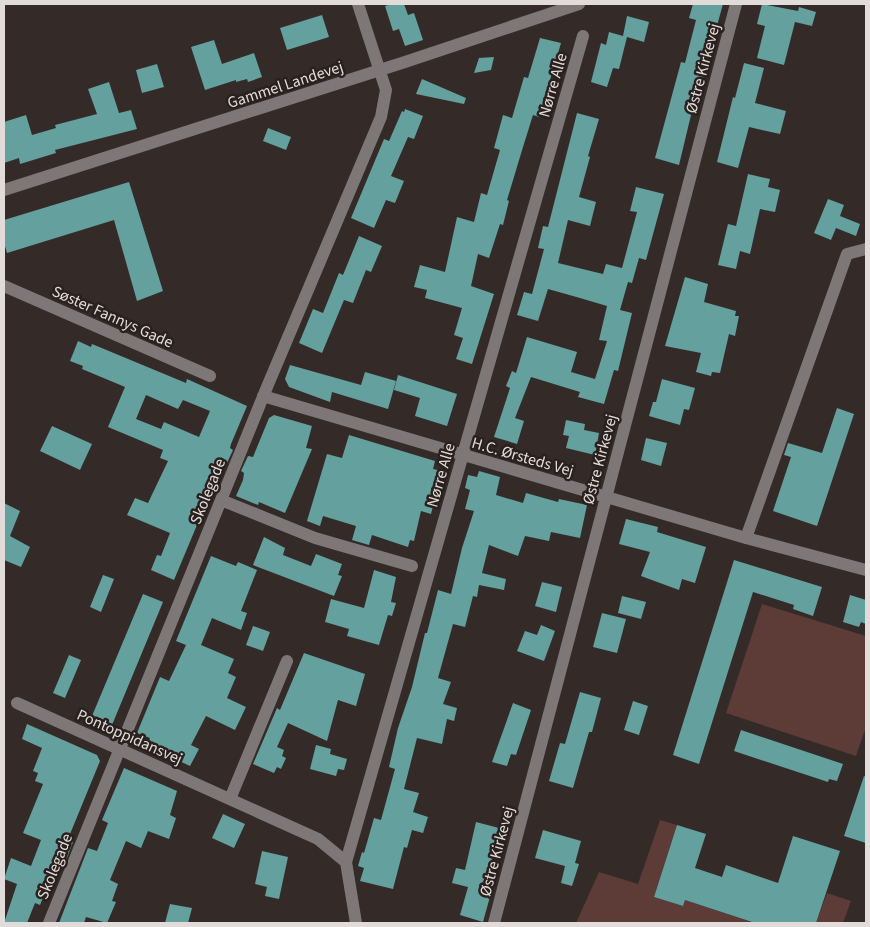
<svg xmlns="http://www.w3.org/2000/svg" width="870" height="927" font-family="'Source Sans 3',sans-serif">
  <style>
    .green { fill: #5d3b36 }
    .building { fill: #63a09e; fill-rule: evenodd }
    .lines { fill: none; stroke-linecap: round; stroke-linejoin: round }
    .minor { stroke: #7d7877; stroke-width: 12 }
    .labels { text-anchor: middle; stroke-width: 5; stroke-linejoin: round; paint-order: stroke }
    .street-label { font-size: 16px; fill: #e1dbda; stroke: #2a211f }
  </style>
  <rect width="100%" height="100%" fill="#342b29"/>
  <!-- green -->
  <path class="green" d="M762,604L866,636V727L856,756L726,713Z
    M660,820L677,825L654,897L683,906L685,900L754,923H576L599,872L638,884Z
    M827,893L851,901L843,923H816Z"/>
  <!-- building -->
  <path class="building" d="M392,4H404L408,15L414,13L423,40L405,46L399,29L393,31L385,6Z
    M693,4H723L700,87L698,86L679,165L655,158L681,62L685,63L696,20L689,18Z
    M762,4L798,11L799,7L816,12L812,26L795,22L784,65L757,58L765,26L757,24Z
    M322,15L329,37L287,50L280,28Z
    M627,16L649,22L644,42L627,37L619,69L613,68L607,87L591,82L601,43L606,45L609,32L623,36Z
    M540,38L561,43L539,117L533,115L523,147L507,200L509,201L503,225L500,224L489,258L478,254L471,286L494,294L472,364L456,359L463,338L454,335L462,308L425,298L427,290L414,287L420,265L445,272L457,217L474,222L481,193L487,195L500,150L494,148L503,115L512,118L524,77L528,78Z
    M214,40L222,64L254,53L262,77L248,82L247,79L236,82V80L205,90L191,47Z
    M494,57L491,70L474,73L479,58Z
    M744,63L764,68L755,103L786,111L780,134L749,127L738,168L717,162L733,97L735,98Z
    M157,64L164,87L142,93L136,70Z
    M422,79L466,98L464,104L416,94Z
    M109,82L119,113L131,110L137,129L55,150L56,153L20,164L19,158L4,163V122L26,115L32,135L56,128L55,125L97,114L88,89Z
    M405,109L423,116L414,139L408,137L391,176L404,181L395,203L386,200L374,228L351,218L384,139L389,141L402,111L404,112Z
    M577,113L599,119L588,156L590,157L579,197L596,202L590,226L568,220L558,263L603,274L606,264L622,268L637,212L630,211L636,187L664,194L646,260L639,258L632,283L628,282L620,310L632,313L618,371L614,370L604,404L578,397L580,392L531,377L515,418L524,421L517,444L494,437L510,388L506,386L512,371L516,373L527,337L577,352L571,372L595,379L607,341L599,340L607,306L580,298L548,289L538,321L517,315L524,292L532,294L544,249L538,248L543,226L548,227Z
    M268,128L291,137L286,150L263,141Z
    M748,174L770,179L768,187L780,190L775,212L760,209L750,254L740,251L736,269L718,265L728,224L736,226Z
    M129,182L163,291L137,301L114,220L7,253L4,243V220Z
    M828,199L844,205L840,216L860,224L856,236L836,228L831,240L814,233Z
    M359,236L382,246L371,272L366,270L353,303L344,300L322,353L299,343L313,309L323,313L339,273L343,275Z
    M685,277L708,284L704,302L736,311L735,316H739L735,336L729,334L720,373L712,372L711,376L696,372L701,353L665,346Z
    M78,341L91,347L92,344L186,383L187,379L247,406L231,444L230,448L233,450L226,465L224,464L220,470L174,580L151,570L157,555L161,556L170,533L127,515L135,498L148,503L168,461L160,458L163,450L108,427L125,387L82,369L83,366L70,361ZM146,395L178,409L183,400L210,411L199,437L164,422L161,429L136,419Z
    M290,365L361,385L365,372L396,381L388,409L332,392L330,402L289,387L285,379Z
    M398,375L457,394L447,426L415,416L420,398L394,390Z
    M662,379L695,388L689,410L684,409L680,425L649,416L653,402H656Z
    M837,408L854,414L817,526L773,511L791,457L784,455L788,443L822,453Z
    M274,415L312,426L306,448L312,449L285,513L259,502L258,505L236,496L243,480L244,473L241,471L248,456L253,457L269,418Z
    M566,420L585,424L584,430L599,433L595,455L566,448L569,436L563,435Z
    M52,426L92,444L80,470L40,451Z
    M349,435L435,461L433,469L442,471L431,514L421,511L414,541L410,540L408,547L372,535L369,545L352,540L356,526L323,516L320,526L307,521L327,454L342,458Z
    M646,438L667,443L661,466L641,460Z
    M479,471L500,477L496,495L523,503L526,493L558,502L559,499L587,505L580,538L551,532L549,541L525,536L518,556L489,545L482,573L506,579L504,590L479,585L477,597L473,596L465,627L453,624L438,678L451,682L443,704L457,708L454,721L447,719L442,744L417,738L404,789L419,793L413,812L428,817L423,833L412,830L407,848L404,847L393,889L360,881L364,868L358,866L362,852L364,853L374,818L381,820L395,769L389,767L398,728L412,687L425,633H427L438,590L451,594L462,548L474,511L465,509L470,490L465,488L468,475L477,477Z
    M4,503L20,511L10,536L30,547L21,567L4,560Z
    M626,519L658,527L657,532L706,547L695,583L682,579L679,590L641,576L650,552L619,544Z
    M264,537L285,548L283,555L311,566L316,554L342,564L338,575L342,576L334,596L253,565Z
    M211,556L236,566L238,562L257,570L241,611L247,613L241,630L212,618L201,645L234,659L228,673L236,677L227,698L246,707L235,730L206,716L191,745L199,749L190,766L147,746L150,738L137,733L160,677L169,681L186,645L176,641Z
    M734,560L822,587L813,616L793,609L794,605L753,592L699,764L673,755Z
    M374,570L396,577L391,602L396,603L392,616L388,615L379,645L347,636L349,629L325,622L331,599L364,608Z
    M103,575L114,579L101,612L90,607Z
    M542,582L562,587L556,612L535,606Z
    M143,594L163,602L112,725L92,716Z
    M850,595L866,600V624L861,622L859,627L843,622Z
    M622,596L646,602L641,619L618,613Z
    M602,613L626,619L617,653L593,647Z
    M541,625L555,631L544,661L517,651L525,631L537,635Z
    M253,626L270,632L263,651L246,645Z
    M304,653L365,674L356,706L338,700L327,741L288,723L277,747L284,750L282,756L286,758L281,769L277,767L274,773L253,764L277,708L280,710Z
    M69,655L81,660L65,698L53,693Z
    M580,692L601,698L592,732H589L573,788L549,781L560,743L565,744Z
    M633,701L648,706L639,735L624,730Z
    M513,703L531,710L516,755L511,754L507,766L492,762Z
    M27,724L97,755L100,761L68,839L73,842L65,863L58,860L40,905L35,903L27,923H4L17,884L4,879L11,858L31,866L41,840L23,833L43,784L35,781L38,773L33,771L42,748L22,739Z
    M741,730L843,764L837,781L829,779L828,782L734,751Z
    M316,745L331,749L330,754L347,759L344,770L338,769L336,776L310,769Z
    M124,768L177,791L170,815L176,818L169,839L148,831L141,848L126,841L110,880L118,884L112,901L116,902L107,923L86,917L84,923H59L88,848L97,851L108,823L102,820Z
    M864,776L866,777V843L844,836Z
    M223,814L245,824L234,848L212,838Z
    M476,822L499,828L491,863L498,866L489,892L491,893L483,922L460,915L468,887L452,883L456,868L465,870Z
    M677,825L706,834L695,868L722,877L726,865L778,883L793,836L840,851L816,923H755L685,900L683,906L654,897Z
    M543,830L581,841L575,863L579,864L572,886L561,883L565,866L535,858Z
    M262,851L288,857L279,899L265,896L267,887L255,884Z
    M170,904L192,908L188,923H165Z"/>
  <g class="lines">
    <!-- minor -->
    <path class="minor" d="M4,190L405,62L579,4
      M4,286L210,376
      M263,396L746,538L866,570
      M221,500L315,538L412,566
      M746,538L847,254L866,249
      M17,703L318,839L346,862
      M230,799L287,661
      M49,923L267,387L381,117L386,90L358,4
      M356,923L346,862L583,36
      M494,923L736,4"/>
  </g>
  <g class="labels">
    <!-- street labels -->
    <g class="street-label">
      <text transform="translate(702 68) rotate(-75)" y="6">Østre Kirkevej</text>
      <text transform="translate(285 84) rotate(-18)" y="6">Gammel Landevej</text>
      <text transform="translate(552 85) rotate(-74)" y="6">Nørre Alle</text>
      <text transform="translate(113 316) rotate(24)" y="6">Søster Fannys Gade</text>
      <text transform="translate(523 456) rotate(16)" y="6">H.C. Ørsteds Vej</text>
      <text transform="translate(599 459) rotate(-75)" y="6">Østre Kirkevej</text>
      <text transform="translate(440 475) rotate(-74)" y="6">Nørre Alle</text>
      <text transform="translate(207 491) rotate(-68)" y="6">Skolegade</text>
      <text transform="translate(130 736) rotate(24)" y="6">Pontoppidansvej</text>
      <text transform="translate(496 851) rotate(-75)" y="6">Østre Kirkevej</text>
      <text transform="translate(54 866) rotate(-68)" y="6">Skolegade</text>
    </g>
  </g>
  <!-- border -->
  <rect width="870" height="927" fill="none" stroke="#e1dbda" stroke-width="10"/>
</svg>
